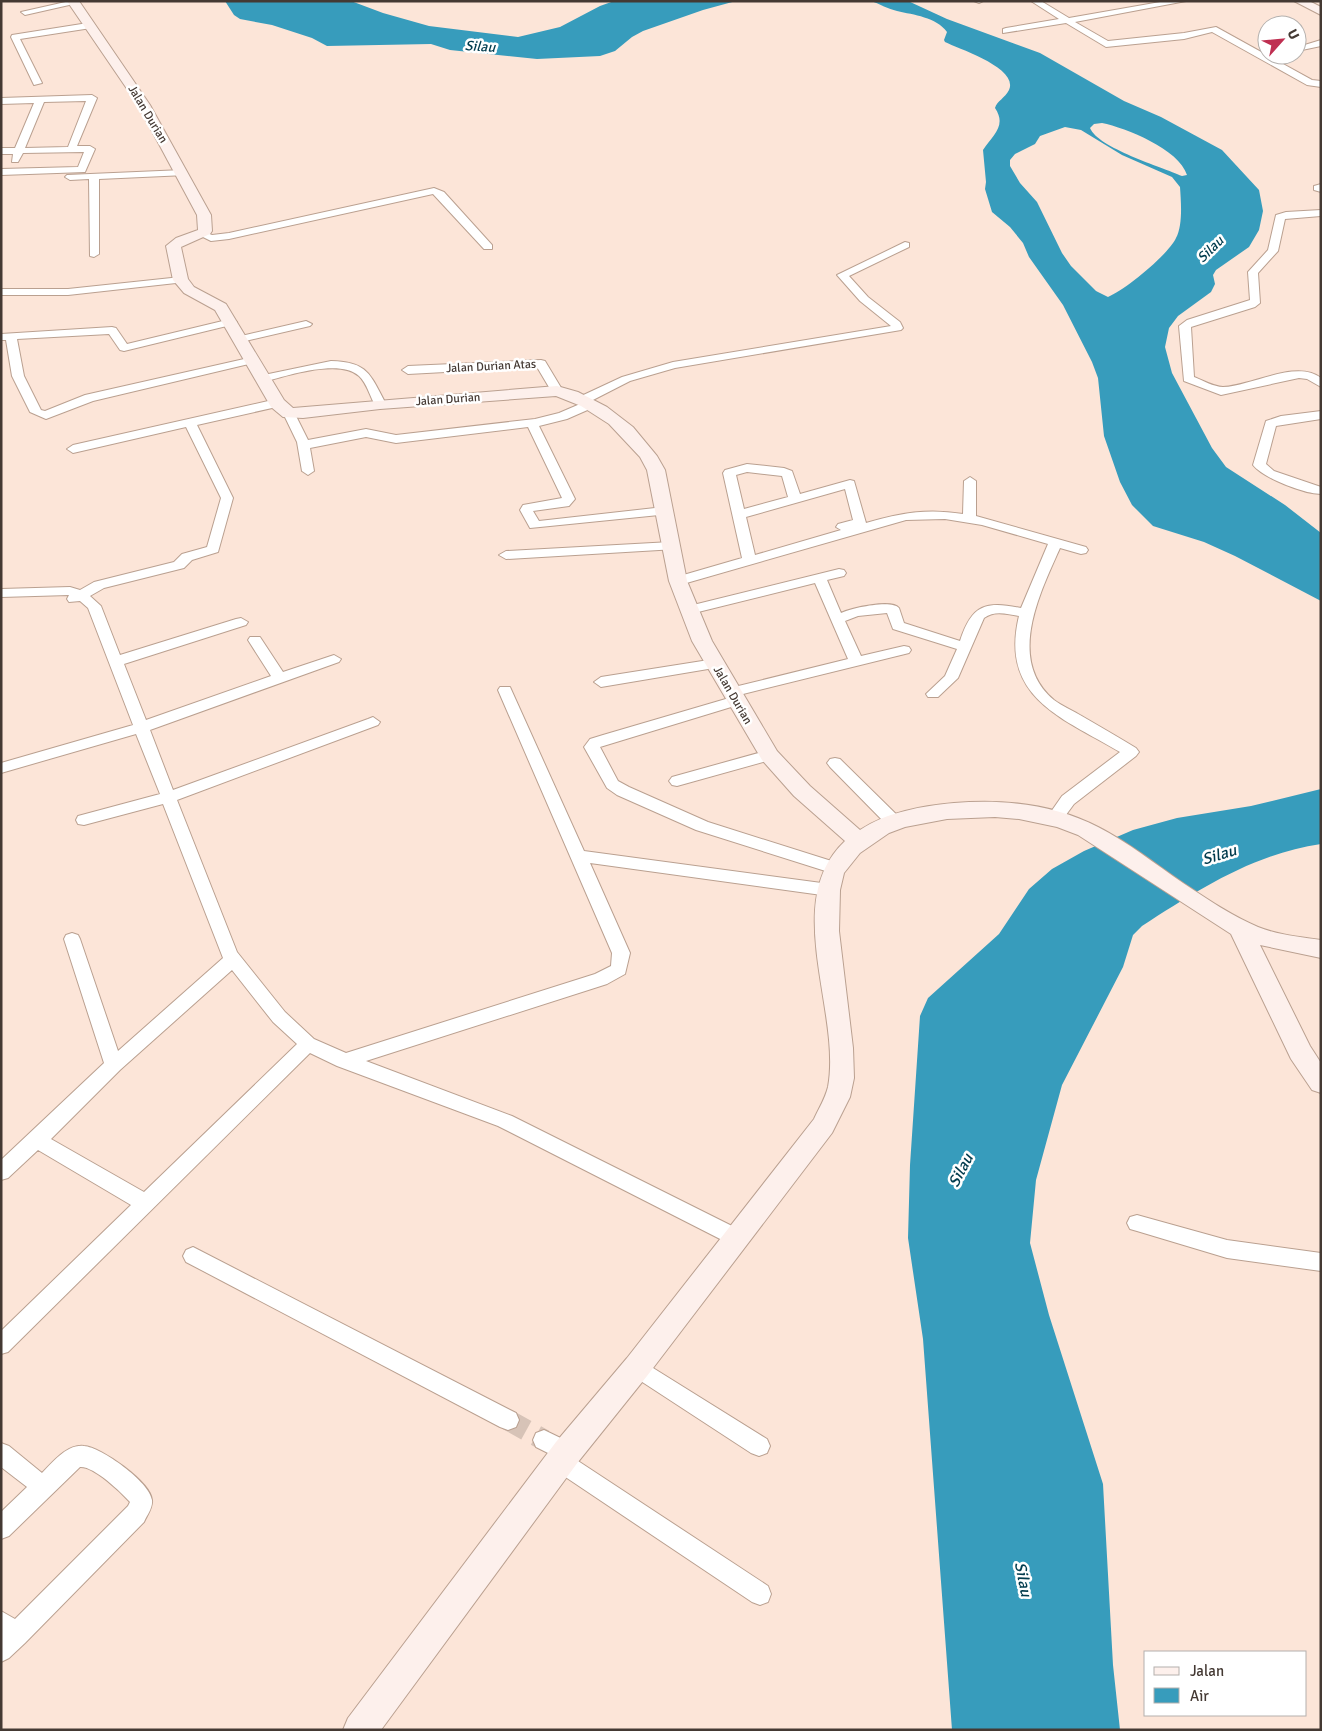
<svg xmlns="http://www.w3.org/2000/svg" width="1322" height="1731" font-family="Signika,sans-serif">
  <style>
    .water { fill: #379cbc; fill-rule: evenodd }
    .lines { fill: none; stroke-linecap: round; stroke-linejoin: round }
    .street-tunnel { stroke: #d7c3b7; stroke-width: 21; stroke-dasharray: 21 11; stroke-linecap: butt }
    .street-casing { stroke: #baa090; stroke-width: 2 }
    .secondary-casing { stroke: #baa090; stroke-width: 2 }
    .street { fill: #fff; fill-rule: evenodd }
    .secondary { fill: #fdf0ec; fill-rule: evenodd }
    .labels { text-anchor: middle; stroke-width: 5; stroke-linejoin: round; paint-order: stroke }
    .far-street-label { font-size: 12px; fill: #443933; stroke: #fff }
    .far-water-label { font-size: 14px; font-style: italic; fill: #003b4d; stroke: #fff }
    .water-label { font-size: 16px; font-style: italic; fill: #003b4d; stroke: #fff }
  </style>
  <rect width="100%" height="100%" fill="#fce5d8"/>
  <!-- water -->
  <path class="water" d="M225,1H351L383,13L429,26L518,37L560,27L600,6L614,1H736L703,10L643,31L632,37L615,51L600,56L537,59L450,50L431,44L327,46L312,38L272,25L240,19L234,15Z
    M871,1H908L947,19L1040,53L1124,101L1161,117L1222,150L1259,190L1263,211L1259,230L1249,247L1216,270L1213,275L1215,284L1211,292L1178,316L1169,328L1165,347L1172,373L1212,448L1226,467L1285,505L1321,533V601L1235,556L1204,542L1153,526L1132,505L1120,482L1104,436L1098,378L1092,362L1063,305L1029,257L1023,243L1010,227L992,212L985,189L986,182L983,150C993,135 1007,126 995,108C997,101 1005,98 1009,90C1019,68 959,49 945,42L944,40L947,32C936,17 914,15 897,11C888,9 880,4 871,1ZM1102,123C1126,128 1179,149 1187,175L1182,176C1162,167 1098,148 1090,128L1094,124ZM1065,127L1081,130L1122,155L1172,177L1180,187C1181,202 1183,225 1176,238C1168,255 1125,290 1108,297L1096,291L1071,266L1062,253L1037,202L1020,183L1010,166V160L1015,154L1035,144L1040,136Z
    M1321,789V844C1253,854 1198,890 1142,926L1133,935L1123,967L1062,1085L1036,1180L1030,1243L1049,1315L1103,1484L1113,1665L1120,1730H952L923,1339L908,1238L910,1165L920,1016L928,998L999,934L1029,889L1052,869L1084,851L1133,830L1177,818L1251,806Z"/>
  <g class="lines">
    <!-- street-tunnel -->
    <path class="street-tunnel" d="M508,1420L544,1440"/>
    <!-- street casing -->
    <g class="street-casing">
      <path id="street" d="M70,1L78,3L25,15L21,12Z
        M974,1H983L979,3Z
        M1031,1H1041L1069,18L1166,1H1186L1075,22L1108,41L1184,33L1216,27L1312,80L1321,81V87L1307,85L1212,32L1184,39L1106,47L1066,23L1003,33V29L1006,28L1059,19Z
        M88,23L92,26L91,28L20,39L42,83L34,85L11,37L12,35Z
        M1321,40V46L1302,50L1298,47Z
        M92,95L97,98L77,146H90L95,149L85,172L1,175V169L78,167L84,152L23,153L18,162H12L13,154H1V148H15L34,103L1,104V98ZM86,101L68,147L25,148L44,102Z
        M183,170L186,171V175L99,179V254L94,257L90,256L89,179L70,180L65,177L67,175Z
        M1321,184V192L1314,190V186Z
        M434,188L444,192L492,245V249H484L433,194L229,239L211,241L197,234L202,231L212,235L229,233Z
        M1321,210V216L1285,219L1278,251L1258,273L1260,303L1255,307L1191,327L1194,377C1202,380 1214,387 1223,387C1251,386 1297,359 1321,378V387L1307,379L1299,378L1221,395L1184,381L1179,326L1187,320L1250,300L1248,272L1268,250L1276,215L1286,212Z
        M905,242L909,243V247L849,276L868,297L900,322L903,328L901,330L675,368L630,381L589,402L594,405L592,408L567,419L539,426L575,499L569,506L533,511L539,521L664,507L669,508L670,511L669,514L530,528L520,510L523,505L562,498L528,427L396,443L366,437L310,448L314,471L308,475L302,471L297,442L283,413L285,410H293L308,440L366,429L396,435L535,419L559,413L580,404L575,401L577,398L622,377L673,362L891,326L860,301L837,275Z
        M181,277L186,280L185,282L68,295H1V289H68Z
        M231,319L237,322L235,324L124,351L120,350L109,334L17,339L24,376L41,410L45,411L85,395L253,357L259,360L253,363L93,401L46,419L30,412L12,376L6,340H1V334L112,327L116,328L127,344Z
        M306,321L312,324L310,326L241,342L235,339L237,337Z
        M541,360L545,361L563,391L561,394H553L537,367L408,374L402,370L408,366Z
        M331,361C368,362 370,374 386,404L384,407H376C370,397 367,383 359,376C340,358 286,376 263,382L257,378L259,376Z
        M277,399L281,400L283,403L281,406L197,425L233,498L218,552L192,560L184,568L104,588L90,596L101,606L120,655L236,619L241,618L248,622L246,625L124,664L146,720L271,676L248,640L250,637H260L283,672L334,655L341,659L339,662L150,730L173,790L368,719L373,717L380,722L378,725L177,800L237,952L285,1012L314,1039L346,1053L595,974L611,966L612,953L498,690L500,687H510L584,851L829,884L835,886L837,890L835,894L829,896L590,863L630,953L625,974L607,984L366,1061L512,1116L744,1232L747,1238L744,1244L737,1246L730,1244L498,1126L337,1066L310,1053L8,1352L1,1354V1331L131,1205L38,1150L8,1178L1,1180V1160L104,1063L64,939L66,935L72,933L78,935L80,939L118,1051L223,958L163,804L84,825L78,824L76,820L78,816L160,794L136,734L1,773V763L133,725L88,608L80,601L69,602L67,599L69,595L1,597V589L70,587L80,590L94,582L174,562L182,554L207,547L221,498L186,427L73,453L67,449L73,445ZM232,970L273,1022L297,1044L144,1192L51,1139L120,1070Z
        M1321,411V419L1276,426L1266,464L1274,471L1321,487V494C1304,494 1263,478 1253,465L1266,421L1281,416Z
        M747,464L784,468L792,471L800,494L850,480L854,481L866,523C900,513 927,508 963,514L964,481L970,477L976,481V516L1086,547L1088,550L1086,553L1081,554L1060,548C1040,593 1006,660 1054,700C1062,706 1072,710 1080,715C1099,726 1118,737 1136,748L1139,752L1136,756L1074,804L1060,823H1048L1046,819L1062,796L1120,752C1063,718 999,698 1019,616C1007,614 995,610 984,618L958,678L938,697H928L926,694L945,676L957,649L893,629L887,613L858,616L845,621L861,656L904,646L909,647L911,650L909,653L731,697L726,695L724,692L726,689L848,659L815,583L690,614L683,610L685,607L839,569L844,570L846,573L844,576L827,580L841,613C851,608 892,599 899,608L904,623L960,641C972,604 986,601 1021,608L1048,544L982,525L945,519L906,520L683,584H673L671,581L673,578L742,558L723,473L725,470ZM747,472L782,476L788,497L744,509L736,475ZM845,489L853,520L838,524L836,527L841,530L755,555L746,517Z
        M671,542L676,543L678,546L676,549L506,559L499,555L506,551Z
        M715,659L720,661L722,664L720,667L601,687L594,682L601,677Z
        M736,696L741,698L743,701L741,704L600,747L618,781L629,787L708,822L841,864L843,868L841,872L835,874L696,830L617,795L607,788L584,747L590,739L603,735Z
        M769,750L774,751L777,755L774,759L677,786L672,785L669,781L672,777Z
        M835,758L840,759L900,818L902,822L900,826H888L830,767L827,763L830,759Z
        M1137,1215L1227,1240L1321,1253V1271L1227,1258L1137,1231L1130,1229L1127,1223L1130,1217Z
        M193,1247L516,1413L519,1420L516,1427L508,1430L500,1427L186,1262L183,1256L186,1250Z
        M637,1358L767,1439L770,1446L767,1453L759,1456L751,1453L630,1374L627,1367L630,1360Z
        M544,1430L575,1445L578,1452L575,1459L768,1586L771,1594L768,1602L760,1605L752,1602L552,1468L549,1461L552,1455L536,1447L533,1440L536,1433Z
        M1,1443L9,1446L42,1473C53,1462 67,1444 84,1446C101,1447 150,1482 152,1500C153,1508 147,1515 144,1522L25,1643L9,1658L1,1662V1611L15,1619L128,1506L130,1502C121,1492 94,1466 80,1467L9,1536L1,1539V1512L27,1487L1,1467Z"/>
    </g>
    <!-- secondary casing -->
    <g class="secondary-casing">
      <path id="secondary" d="M67,1H79L150,105L211,215L212,231L210,234L181,247L188,279L194,287L226,304L284,400L293,408L557,386L578,392L607,407L633,427L657,456L665,470L687,581L712,641L777,751L810,786L860,830C887,812 922,806 954,803C1002,799 1054,804 1098,827C1128,842 1155,864 1183,883C1207,899 1232,916 1258,927C1278,935 1300,937 1321,940V958L1260,945L1310,1046L1321,1063V1093L1312,1090L1291,1059L1231,934L1078,835L1057,827L1019,819L995,817L947,819L905,827L889,833L860,853L844,873L840,890L839,931L853,1048L854,1078L850,1097L832,1133L647,1376L578,1462L381,1730H343L348,1718L556,1442L627,1358L814,1119C819,1108 825,1099 828,1087C842,1012 780,902 845,841L794,796L762,760L692,641L669,581L647,470L640,457L609,424L581,406L556,396L380,409L303,418L283,417L271,407L215,310L184,293L173,280L166,246L176,238L198,230L197,215L138,105Z
        M1294,1H1309L1321,7V15Z"/>
    </g>
    <!-- street -->
    <use href="#street" class="street"/>
    <!-- secondary -->
    <use href="#secondary" class="secondary"/>
  </g>
  <g class="labels">
    <!-- far-street labels -->
    <g class="far-street-label">
      <text transform="translate(148 114) rotate(59)" y="4">Jalan Durian</text>
      <text transform="translate(491 366) rotate(-3)" y="4">Jalan Durian Atas</text>
      <text transform="translate(448 399) rotate(-4)" y="4">Jalan Durian</text>
      <text transform="translate(733 695) rotate(60)" y="4">Jalan Durian</text>
    </g>
    <!-- far-water labels -->
    <g class="far-water-label">
      <text transform="translate(480 46) rotate(4)" y="5">Silau</text>
      <text transform="translate(1210 249) rotate(-45)" y="5">Silau</text>
    </g>
    <!-- water labels -->
    <g class="water-label">
      <text transform="translate(1219 854) rotate(-17)" y="6">Silau</text>
      <text transform="translate(960 1170) rotate(-62)" y="6">Silau</text>
      <text transform="translate(1024 1579) rotate(79)" y="6">Silau</text>
    </g>
  </g>
  <!-- border -->
  <rect width="1322" height="1731" fill="none" stroke="#443933" stroke-width="5"/>
  <!-- legend -->
  <rect x="1144" y="1651" width="162" height="65" fill="#ffffff" stroke="#b4b0ad"/>
  <rect x="1154" y="1667" width="25" height="8" fill="#fdf0ec" stroke="#b4b0ad"/>
  <text x="1190" y="1676" font-size="15" fill="#443933">Jalan</text>
  <rect x="1154" y="1688" width="25" height="15" fill="#379cbc" stroke="#b4b0ad"/>
  <text x="1190" y="1701" font-size="15" fill="#443933">Air</text>
  <!-- north arrow -->
  <g transform="translate(1282 40) rotate(63)"><circle r="24" fill="#ffffff" stroke="#b4b0ad"/>
  <path d="M0-4L9 19L0 12L-9 19Z" fill="#bf2f51"/>
  <text y="-8" font-size="14" font-weight="bold" text-anchor="middle" fill="#443933">U</text>
  </g>
</svg>
